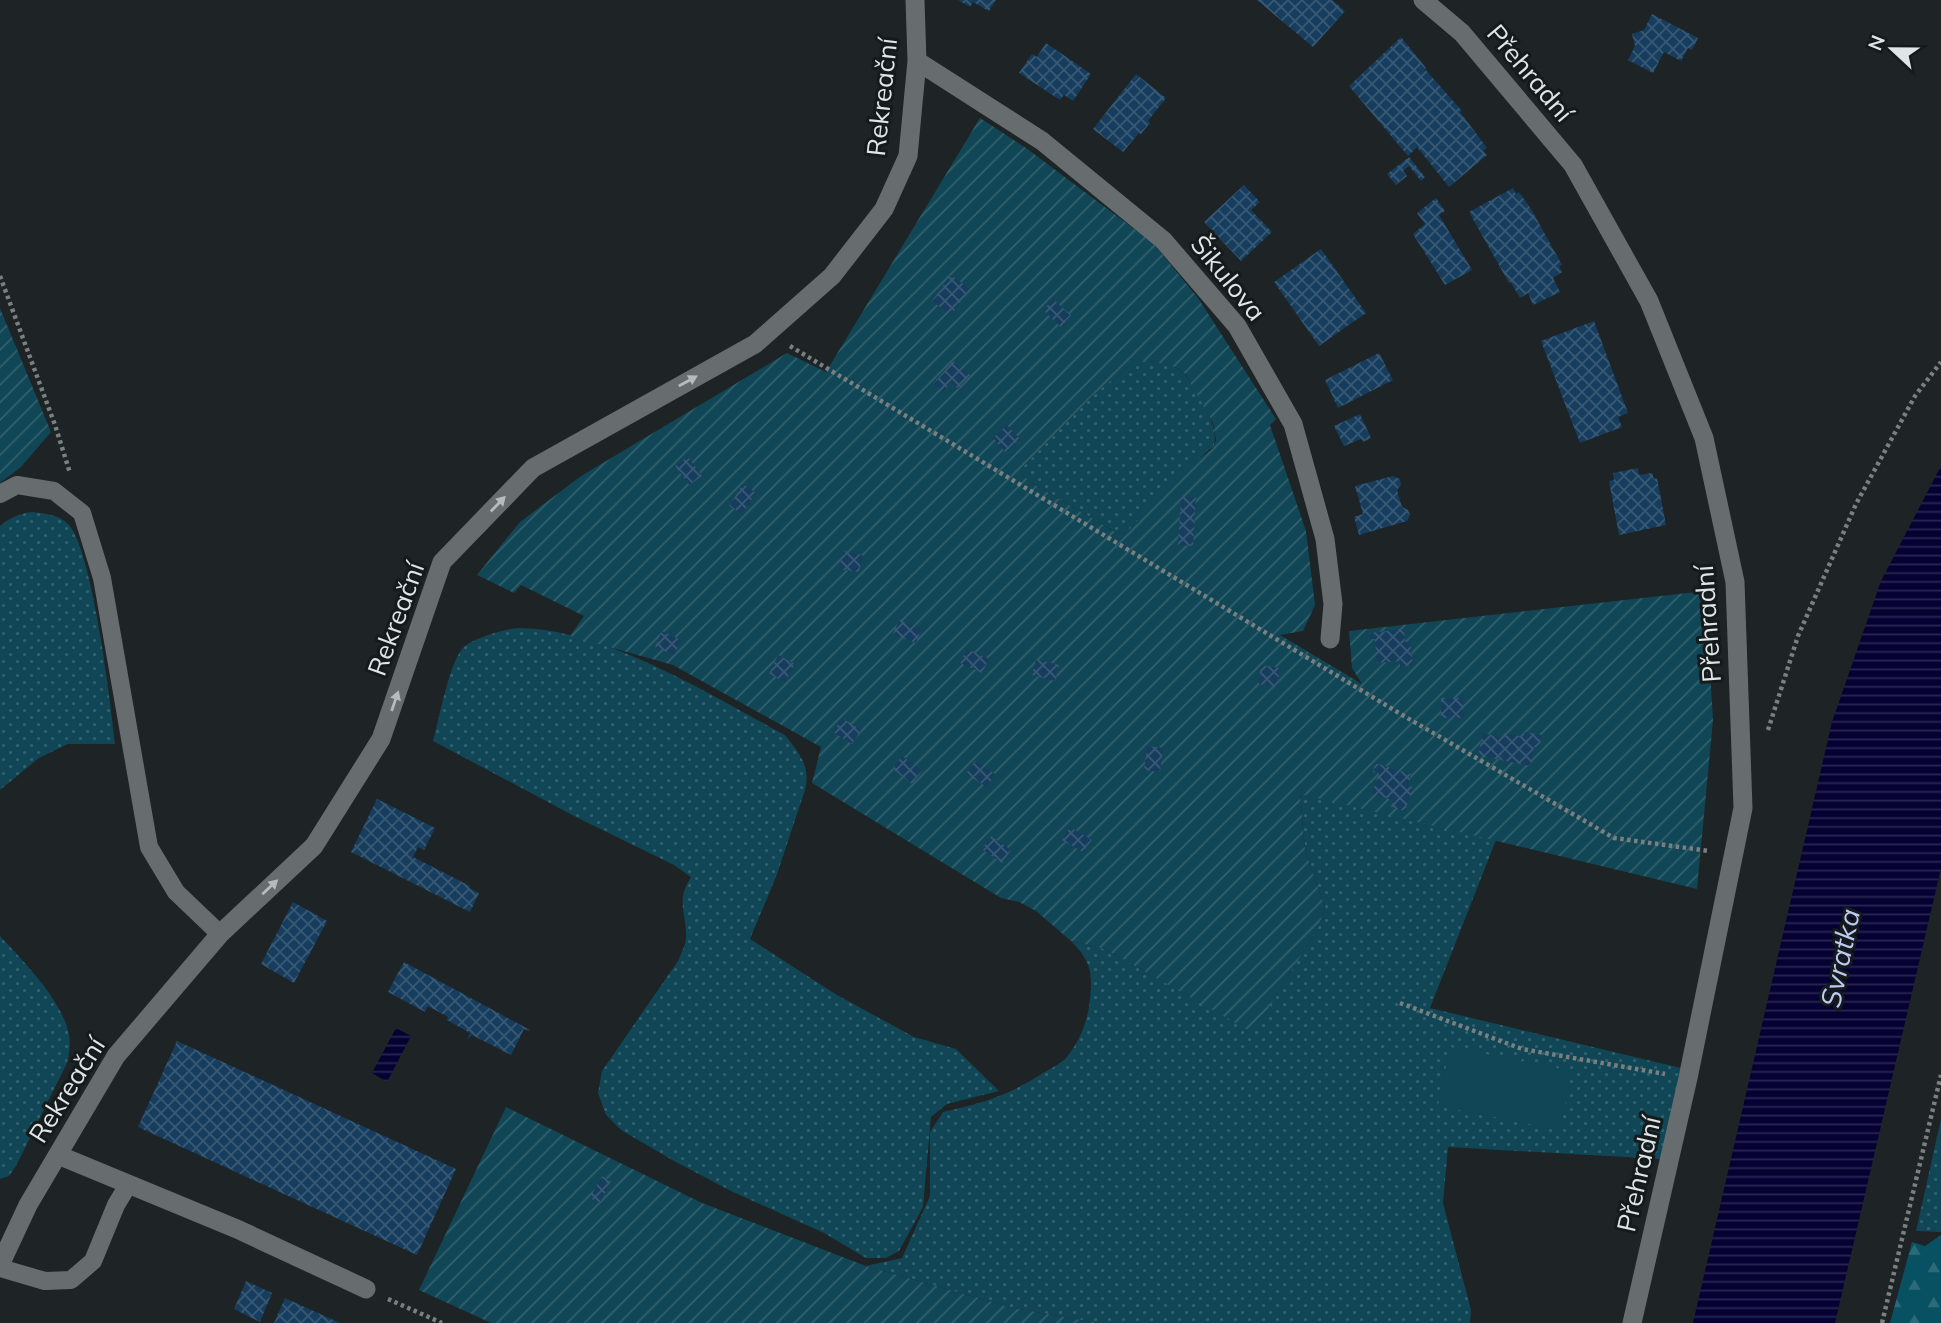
<svg xmlns="http://www.w3.org/2000/svg" width="1941" height="1323" font-family="Mulish,sans-serif">
  <style>
    .grass { fill: url(#grass-dots) }
    .forest { fill: url(#forest-firs) }
    .garden { fill: url(#garden-furrows); fill-rule: evenodd }
    .pitch { fill: #104655 }
    .water { fill: url(#water-rules) }
    .building { fill: url(#building-cross-hatch) }
    .lines { fill: none; stroke-linecap: round; stroke-linejoin: round }
    .path { stroke: #7a7f80; stroke-width: 4.5; stroke-dasharray: 3.5 3.5; stroke-linecap: butt }
    .service { stroke: #676d6f; stroke-width: 18 }
    .minor { stroke: #676d6f; stroke-width: 19 }
    .oneway { fill: #b6bbbc }
    .labels { text-anchor: middle; stroke-width: 6; stroke-linejoin: round; paint-order: stroke }
    .street-label { font-size: 26px; fill: #e1e5e6; stroke: #151a1c }
    .water-label { font-size: 28px; font-style: italic; fill: #becaf3; stroke: #151a1c }
  </style>
  <defs>
    <pattern id="grass-dots" width="8" height="8" patternUnits="userSpaceOnUse" patternTransform="scale(1.75)"><rect width="8" height="8" fill="#104655"/><path d="M2 2h.1M6 6h.1" fill="none" stroke="#32616d" stroke-width="1.8" stroke-linecap="round"/></pattern>
    <pattern id="forest-firs" width="22" height="20" patternUnits="userSpaceOnUse" patternTransform="scale(1.75)"><rect width="22" height="20" fill="#075163"/><path d="M5 1l3.5 6h-7zM16 11l3.5 6h-7z" fill="#2b6a79"/></pattern>
    <pattern id="garden-furrows" width="10" height="10" patternUnits="userSpaceOnUse" patternTransform="scale(1.75)"><rect width="10" height="10" fill="#104655"/><path d="M-1 1l2-2M0 10L10 0M9 11l2-2" fill="none" stroke="#32616d"/></pattern>
    <pattern id="water-rules" width="6" height="5" patternUnits="userSpaceOnUse" patternTransform="scale(1.75)"><rect width="6" height="5" fill="#050133"/><path d="M0 2.5h6" fill="none" stroke="#292651"/></pattern>
    <pattern id="building-cross-hatch" width="8" height="8" patternUnits="userSpaceOnUse" patternTransform="scale(1.75)"><rect width="8" height="8" fill="#163d5d"/><path d="M0 0l8 8M0 8l8-8" fill="none" stroke="#385974"/></pattern>
  </defs>
  <rect width="100%" height="100%" fill="#1e2325"/>
  <!-- grass -->
  <path class="grass" d="M1135,361C1149,360 1167,362 1179,369C1189,375 1210,414 1213,426C1215,433 1216,440 1213,448L1208,450L1127,532L1117,533L1032,483L1021,474V469L1093,395Z
    M33,512C45,514 58,514 68,524C92,547 111,705 115,744H68L39,758L0,790V526C9,518 20,513 33,512Z
    M518,628C607,629 708,694 785,735C799,753 811,766 805,790L776,877L750,939L837,995L914,1037L956,1049L999,1091L947,1104L931,1117L923,1207L899,1251L886,1258H866L824,1233L733,1192L674,1161L621,1130L606,1115L598,1093L602,1071L678,961C681,954 685,946 686,939C687,912 675,902 691,877L674,865L576,817L433,741C439,719 449,663 463,648C472,638 505,629 518,628Z
    M1300,793L1496,840L1430,1008L1681,1068L1661,1159L1448,1147L1443,1203L1471,1310L1470,1323H1099L1013,1308L866,1266L902,1258L930,1196V1132L943,1112C983,1103 1009,1095 1043,1073C1050,1069 1060,1064 1066,1058C1080,1041 1088,1021 1090,999C1093,972 1090,960 1071,941L1105,949L1253,1032L1318,928L1325,908L1305,850Z
    M0,936C24,962 63,1001 69,1035C71,1045 69,1054 67,1063L16,1166L9,1176L0,1179Z
    M1941,1119V1232L1916,1231Z"/>
  <!-- forest -->
  <path class="forest" d="M1941,1235V1323H1890L1912,1242L1925,1246Z"/>
  <!-- garden -->
  <path class="garden" d="M980,118L1026,148L1153,243L1198,298L1276,419L1270,425L1306,531L1315,605L1303,631L1280,635L1362,684L1352,668L1349,631L1705,591L1713,720L1697,889L1300,794L1305,850L1325,908L1318,928L1253,1033L1105,949L1071,941L1036,911L1019,902L1001,898L812,783L821,747L673,665L570,636L584,616L521,585L514,593L477,575L520,522L581,476L787,353L826,372ZM1152,361L1178,368L1186,375L1213,423L1216,440L1213,448L1178,475L1127,532L1117,533L1032,483L1021,474V469L1093,395L1135,362Z
    M0,308L51,432L21,467L0,483Z
    M506,1107L702,1203L866,1266L1013,1308L1099,1323H491L419,1290Z"/>
  <!-- pitch -->
  <path class="pitch" d="M1450,1047L1572,1071L1560,1130L1438,1106Z"/>
  <!-- water -->
  <path class="water" d="M1941,466V868L1835,1323H1693L1832,722L1881,581Z
    M396,1028L411,1036L387,1082L372,1073Z"/>
  <!-- building -->
  <path class="building" d="M958,0H996L989,11L973,2L970,7Z
    M1257,0H1332L1345,11L1313,47Z
    M1652,14L1698,38L1692,50L1688,48L1681,61L1664,52L1653,73L1628,60L1635,46L1632,34L1644,30Z
    M1401,37L1426,68L1425,69L1462,111L1460,112L1487,148L1483,151L1487,155L1449,187L1417,147L1408,156L1349,86Z
    M1046,43L1091,74L1073,101L1064,95L1060,100L1019,73L1032,54L1037,57Z
    M1136,74L1166,98L1148,121L1150,123L1141,134L1139,133L1123,152L1093,129Z
    M1409,157L1425,177L1421,181L1409,166L1403,171L1407,176L1396,185L1387,174Z
    M1244,185L1260,202L1251,210L1272,232L1241,261L1204,222Z
    M1513,188L1516,194L1519,192L1531,209L1562,265L1559,266L1562,272L1553,278L1560,292L1533,305L1528,293L1520,298L1510,281L1509,283L1469,212Z
    M1436,198L1445,211L1439,215L1472,270L1445,285L1413,234L1425,224L1417,213Z
    M1321,249L1366,313L1319,346L1274,282Z
    M951,275L970,289L951,315L932,301Z
    M1053,299L1071,315L1061,327L1043,310Z
    M1594,321L1628,413L1618,417L1622,427L1580,443L1541,341Z
    M1379,353L1393,380L1338,408L1325,380Z
    M953,361L970,375L958,389L951,382L943,392L933,384Z
    M1360,414L1371,438L1363,442L1361,439L1344,446L1334,426Z
    M1007,425L1020,439L1005,452L993,438Z
    M688,457L702,476L689,485L675,466Z
    M1638,468L1639,475L1652,473L1654,479L1657,478L1666,525L1619,535L1609,481L1614,480L1613,473Z
    M1393,476L1400,479L1401,485L1397,490L1402,507L1408,510L1410,515L1407,521L1359,535L1354,517L1363,514L1355,486Z
    M743,484L756,493L742,514L729,506Z
    M1181,497H1196L1193,546L1178,545Z
    M843,551L863,555L859,572L839,569Z
    M899,620L921,629L916,643L893,634Z
    M1404,629L1405,642H1410L1413,665L1400,667V661L1377,663L1375,639H1370L1369,633Z
    M662,631L681,640L674,655L655,647Z
    M967,649L989,659L982,673L960,663Z
    M778,655L795,664L785,682L769,674Z
    M1036,659L1059,665L1055,681L1032,675Z
    M1261,665L1280,668L1277,687L1258,684Z
    M1441,698H1463L1464,718H1441Z
    M842,718L861,730L852,744L833,732Z
    M1525,732L1542,735L1539,748L1534,747L1530,766L1478,755L1483,733L1503,738L1504,733L1524,737Z
    M1147,746L1163,748L1160,772L1144,770Z
    M902,756L922,771L912,784L893,769Z
    M975,761L995,774L987,787L966,774Z
    M1375,763L1411,774L1408,785L1413,787L1405,811L1391,807L1393,800L1372,794L1379,773L1373,772Z
    M377,799L435,828L424,850L418,847L413,857L470,886L469,888L479,893L470,912L351,852Z
    M1070,827L1092,840L1083,852L1062,840Z
    M991,836L1011,850L1002,863L982,849Z
    M293,902L327,921L294,983L261,964Z
    M404,962L530,1030L529,1031L524,1029L511,1055L472,1035L467,1040L470,1033L447,1020L448,1017L428,1006L425,1012L388,992Z
    M177,1041L456,1169L417,1255L138,1127Z
    M602,1176L611,1181L600,1203L590,1198Z
    M246,1281L272,1293L260,1322L234,1309Z
    M285,1298L340,1323H274Z"/>
  <g class="lines">
    <!-- path -->
    <path class="path" d="M0,276L55,425L70,473
      M790,346L1404,716L1614,838L1709,851
      M1768,730L1798,636L1856,504L1915,396L1941,362
      M1400,1003L1522,1049L1665,1074
      M388,1299L442,1323
      M1882,1323L1941,1075"/>
    <!-- service -->
    <path class="service" d="M0,494L17,485L54,491L82,513L102,578L149,847L176,892L220,934
      M0,1268L45,1281L71,1280L93,1261L116,1205L128,1185"/>
    <!-- minor -->
    <path class="minor" d="M1423,0L1462,33L1573,165L1649,301L1704,438L1735,582L1743,808L1688,1078L1632,1323
      M917,61L1042,141L1163,240L1237,326L1293,424L1325,539L1333,604L1330,639
      M58,1155L237,1229L366,1289
      M0,1265L28,1205L116,1056L220,934L314,846L381,739L442,562L533,468L755,344L832,276L884,209L908,156L917,61L915,0"/>
  </g>
  <!-- one-way arrows -->
  <defs><path id="oneway-solid" d="M-6-.8H1V-3.2L6.5 0L1 3.2V.8H-6Z" transform="scale(1.75)"/></defs>
  <g class="oneway">
    <use href="#oneway-solid" transform="translate(688 381) rotate(-29)"/>
    <use href="#oneway-solid" transform="translate(498 504) rotate(-46)"/>
    <use href="#oneway-solid" transform="translate(395 701) rotate(-71)"/>
    <use href="#oneway-solid" transform="translate(270 887) rotate(-43)"/>
  </g>
  <g class="labels">
    <!-- street labels -->
    <g class="street-label">
      <text transform="translate(1530 73) rotate(50)" y="9">Přehradní</text>
      <text transform="translate(882 97) rotate(-84)" y="9">Rekreační</text>
      <text transform="translate(1228 278) rotate(51)" y="9">Šikulova</text>
      <text transform="translate(396 619) rotate(-70)" y="9">Rekreační</text>
      <text transform="translate(1708 624) rotate(-94)" y="9">Přehradní</text>
      <text transform="translate(67 1090) rotate(-58)" y="9">Rekreační</text>
      <text transform="translate(1639 1174) rotate(-77)" y="9">Přehradní</text>
    </g>
    <!-- water labels -->
    <g class="water-label">
      <text transform="translate(1840 958) rotate(-78)" y="10">Svratka</text>
    </g>
  </g>
  <!-- north arrow -->
  <g transform="translate(1892 49) rotate(292)" stroke="#151a1c" stroke-width="5" paint-order="stroke">
  <path d="M0-5L12 26L0 18L-12 26Z" fill="#e1e5e6"/>
  <text y="-10" font-size="19" font-weight="bold" text-anchor="middle" fill="#e1e5e6">N</text>
  </g>
</svg>
